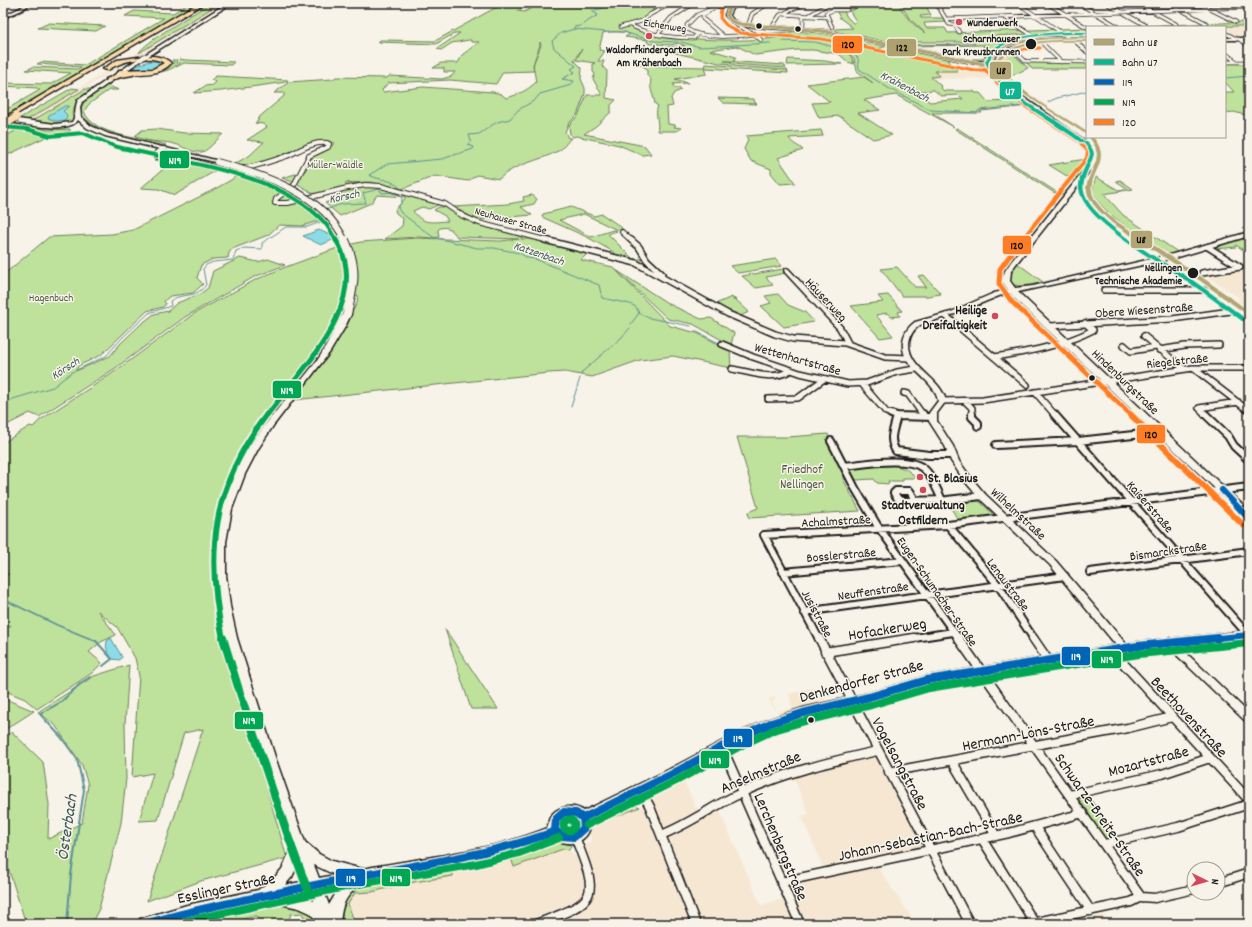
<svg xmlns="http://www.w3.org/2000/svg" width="1252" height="927" font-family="Dekko,sans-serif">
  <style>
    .built { fill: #f6e7d3 }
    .green { fill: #bee19b; stroke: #6d7e5c; fill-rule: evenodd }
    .water { fill: #8cdce8; stroke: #5f8f96 }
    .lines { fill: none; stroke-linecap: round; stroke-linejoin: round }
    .stream-far2 { stroke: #5f8f96; stroke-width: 1 }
    .stream-far1 { stroke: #5f8f96; stroke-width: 1.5 }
    .stream { stroke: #5f8f96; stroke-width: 2 }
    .minor-far4-casing { stroke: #1c1c1c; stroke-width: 4.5 }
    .minor-far3-casing { stroke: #1c1c1c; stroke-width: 6 }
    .minor-far2-casing { stroke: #1c1c1c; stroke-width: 8 }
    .minor-far1-casing { stroke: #1c1c1c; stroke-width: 10 }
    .minor-casing { stroke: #1c1c1c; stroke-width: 11 }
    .tertiary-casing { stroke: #1c1c1c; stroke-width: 3 }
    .secondary-casing { stroke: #1c1c1c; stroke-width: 3 }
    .motorway-casing { stroke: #1c1c1c; stroke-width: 3 }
    .minor-far4 { stroke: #f7f3e8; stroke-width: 3 }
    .minor-far3 { stroke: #f7f3e8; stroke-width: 4 }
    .minor-far2 { stroke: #f7f3e8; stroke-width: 5 }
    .minor-far1 { stroke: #f7f3e8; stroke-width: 6 }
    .minor { stroke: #f7f3e8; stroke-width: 8 }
    .tertiary { fill: #f7f3e8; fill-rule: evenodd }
    .secondary { fill: #f7f3e8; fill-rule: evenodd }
    .motorway { fill: #fcdcac; fill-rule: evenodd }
    .secondary-bridge-far2-casing { stroke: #1c1c1c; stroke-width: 6; stroke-linecap: butt }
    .secondary-bridge-far1-casing { stroke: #1c1c1c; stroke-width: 8; stroke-linecap: butt }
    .secondary-bridge-casing { stroke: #1c1c1c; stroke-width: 10; stroke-linecap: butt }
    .motorway-bridge-casing { stroke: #1c1c1c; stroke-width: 10; stroke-linecap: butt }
    .secondary-bridge-far2 { stroke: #f7f3e8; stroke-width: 4.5 }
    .secondary-bridge-far1 { stroke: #f7f3e8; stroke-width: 6 }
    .secondary-bridge { stroke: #f7f3e8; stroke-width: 8 }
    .motorway-bridge { stroke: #fcdcac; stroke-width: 8 }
    .bus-1-far1-casing { stroke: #f7f3e8; stroke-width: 10 }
    .bus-1-casing { stroke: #f7f3e8; stroke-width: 11 }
    .bus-2-far3-casing { stroke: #f7f3e8; stroke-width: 6 }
    .bus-2-far2-casing { stroke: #f7f3e8; stroke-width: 8 }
    .bus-2-far1-casing { stroke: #f7f3e8; stroke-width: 10 }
    .bus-2-casing { stroke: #f7f3e8; stroke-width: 11 }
    .bus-3-far3-casing { stroke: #f7f3e8; stroke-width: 4.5 }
    .bus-3-far2-casing { stroke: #f7f3e8; stroke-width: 6 }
    .bus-3-far1-casing { stroke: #f7f3e8; stroke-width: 8 }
    .bus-3-casing { stroke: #f7f3e8; stroke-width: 10 }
    .bus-4-casing { stroke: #f7f3e8; stroke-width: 4.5 }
    .bus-1-far1 { stroke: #0065b7; stroke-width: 6 }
    .bus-1 { stroke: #0065b7; stroke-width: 8 }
    .bus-2-far3 { stroke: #00a651; stroke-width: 4 }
    .bus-2-far2 { stroke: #00a651; stroke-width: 5 }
    .bus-2-far1 { stroke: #00a651; stroke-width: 6 }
    .bus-2 { stroke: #00a651; stroke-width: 8 }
    .bus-3-far3 { stroke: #ff7d24; stroke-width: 3 }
    .bus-3-far2 { stroke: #ff7d24; stroke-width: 4 }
    .bus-3-far1 { stroke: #ff7d24; stroke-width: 5 }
    .bus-3 { stroke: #ff7d24; stroke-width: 6 }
    .bus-4 { stroke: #aea16d; stroke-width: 3 }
    .rail-1-casing { stroke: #f7f3e8; stroke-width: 3 }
    .rail-2-casing { stroke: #f7f3e8; stroke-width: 3 }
    .rail-1 { fill: #b2a573; fill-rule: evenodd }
    .rail-2 { fill: #0eb48d; fill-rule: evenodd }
    .poi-dot { fill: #d1495b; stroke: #f7f3e8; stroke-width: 1.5 }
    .bus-dot { fill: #1c1c1c; stroke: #f7f3e8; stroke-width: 1.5 }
    .labels { text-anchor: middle; stroke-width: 3; stroke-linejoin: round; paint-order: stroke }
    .far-poi-label { font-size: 11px; font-weight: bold; fill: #1c1c1c; stroke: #f7f3e8; text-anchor: start }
    .far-street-label { font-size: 11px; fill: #1c1c1c; stroke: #f7f3e8 }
    .far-stop-label { font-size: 11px; font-weight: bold; fill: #1c1c1c; stroke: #f7f3e8; text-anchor: end }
    .far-park-label { font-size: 11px; fill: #4d5742; stroke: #f7f3e8 }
    .far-water-label { font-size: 12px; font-style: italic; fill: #3e5659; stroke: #f7f3e8 }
    .street-label { font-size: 13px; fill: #1c1c1c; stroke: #f7f3e8 }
    .poi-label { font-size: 13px; font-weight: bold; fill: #1c1c1c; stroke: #f7f3e8; text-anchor: end }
    .park-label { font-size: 13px; fill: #4d5742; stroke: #f7f3e8 }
    .near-street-label { font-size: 16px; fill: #1c1c1c; stroke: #f7f3e8 }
    .near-water-label { font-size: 17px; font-style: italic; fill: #3e5659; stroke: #f7f3e8 }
    .line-badge { stroke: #f7f3e8; stroke-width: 1.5 }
    .badge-label { font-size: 11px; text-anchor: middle; font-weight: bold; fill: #fff }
    .pale-badge-label { font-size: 11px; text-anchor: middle; font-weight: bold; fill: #111 }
  </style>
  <rect width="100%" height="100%" fill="#f7f3e8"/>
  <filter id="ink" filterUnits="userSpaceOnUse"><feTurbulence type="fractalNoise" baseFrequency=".025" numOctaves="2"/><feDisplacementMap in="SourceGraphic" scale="8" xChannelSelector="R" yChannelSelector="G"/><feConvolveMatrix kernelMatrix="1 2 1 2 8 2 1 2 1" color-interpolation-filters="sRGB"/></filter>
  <g filter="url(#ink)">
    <!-- built -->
    <path class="built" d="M220,3H225L3,138V134Z
      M1249,26V45L1225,32V27Z
      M958,66H976L988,71L998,78L933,79L930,76H939L934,71H961Z
      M1249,267V310L1236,300L1241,299L1203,274Z
      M812,688L821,697L827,700L781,714L777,712L768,699L775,697V700L772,702L777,711H780L792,708L789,694Z
      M873,756L876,757L923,848L891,855L890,852L872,856L877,866L916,924H355L347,904L355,893L372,892L408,883L453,875V870L510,855L514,867L563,849L569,850L575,856L587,852L584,844L592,841L589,833L590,828L601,821L640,807L654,800L656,792L682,777L698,812L703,819L719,810L761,905L794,896L790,888L792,884L827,876L801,816L809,814L793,776L809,771Z
      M1104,915L1111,924H1064L1082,920Z"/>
    <!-- green -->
    <path class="green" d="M190,3H198L3,117V109H7L40,90L37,88L3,86V83L51,84L71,73L26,70L33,67L78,69L81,67L37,64L41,62L85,65L164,18L125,16L134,11L173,13Z
      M211,3H220L139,53C143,43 196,12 211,3Z
      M521,3H661L659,4L662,5L652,10L654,11L644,19L630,26C653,41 754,43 780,37L777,35L758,34L792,32L791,29L822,31L861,40H863L857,42L865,45L874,42L894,47L887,46L878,49L886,52L897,47L949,58V61L958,71H935L939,76L931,77L942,87L941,88L944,91H974L975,93H980L988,102L1030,100L1038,105L981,111H980L982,113H932L954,127L896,95L864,100L880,110L858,113L892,135L873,139L839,116L819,118L812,103L830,102L807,84L864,77L873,83L857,71L854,58L848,53L852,58L854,64L848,62L839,54L813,50H797L755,55L737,46L710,50L736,57L734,61H724L784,65L786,68L719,63L667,51H651L668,47L685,46L678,43C670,47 659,43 650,44L648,43L647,40L625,37L630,34C622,31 611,31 603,33L599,50L605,51L598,61H604L602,66L607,71L606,98L616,100L611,105V112L596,126L584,134L645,146L651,154L642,155L619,145L576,136L573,137L570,135L569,125L578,116L587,95H602L593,79L595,74L593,72V63H595L576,60L582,49L574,60L582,68L581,79L585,88V94L577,115L569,123L565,132L568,138H571C567,142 563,149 558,151C538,162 515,163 499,179L477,175L468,181L435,176L402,189L371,182L345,183L364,184L315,195L298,184L282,178L305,171L313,156L333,145L334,143C307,134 269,174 234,164L249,156L264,142L247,140L267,127L263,124L255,123L259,120L257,119L284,96V93H274L289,82L333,79L336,77L386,78L390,76L442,79L452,76L455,72H444V68H433L441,63H458L462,55L479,42H471V40H469L452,43L441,50L437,49L460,33H455L436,44L378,42L380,40L435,41L493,9L508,4L527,7L517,11L524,12L536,6ZM540,42L541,45L533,65L536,82C528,90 518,95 506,98L501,94L493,92L423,87L383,92L382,90L388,83L450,80L496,84L503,72L534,71C531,60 540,52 540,42ZM934,90L941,96L959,95L963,99L930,102L915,92Z
      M862,3H899C903,16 914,25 925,33L909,18L900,3H917L919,6H926L931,15L920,16L921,18H944L946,22L924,23L926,28H945L948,33L1087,28V32L990,36L1003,46L991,54L986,60L978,62L967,60L975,61L972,59H982L990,51L988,49V52L986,54L983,46L988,45L904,46L897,45L975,44L974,42H886L860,36H853L838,33L835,29L853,28L840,18L836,10H843L847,17L853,23H855L856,21L849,10H853Z
      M1249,22V26L1111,27Z
      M49,23L105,26L96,31L38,28Z
      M1011,52L1028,68L1009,77C995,67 993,58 1011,52Z
      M179,59L186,60L234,62L231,65L184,63L176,67L180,63Z
      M788,59L825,61L842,64L787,65Z
      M172,60H177L176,66C155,80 123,68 108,86L119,90H109L89,104L84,111C92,136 145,138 166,145L162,146C135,140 101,137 82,115C75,99 112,77 125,75C137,73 167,76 174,62Z
      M642,61L657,66L705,67L707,74L675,79L688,83L673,84L674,88H679L681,90L674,93L671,98L673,106L667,107L668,124L676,125L674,127L682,128L677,131H657C660,124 654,114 658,106L655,104C654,96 649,89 651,80L647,75V69L640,64Z
      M1026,62H1087V69H1032Z
      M1225,62H1249V116L1234,112L1225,113V92H1234L1225,82Z
      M705,64L787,70L788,73L706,68Z
      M216,76L288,80L287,82L221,91L194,93L205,86L213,85L216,82L211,80Z
      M72,88L79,89L27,120L18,119Z
      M85,89H91L76,103L72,113L74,122L61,125L32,121Z
      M718,98L754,99L755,103L757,104L723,103Z
      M27,124L47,130L70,129V131L48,136L3,157V138Z
      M957,128L1058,193L1061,191L1067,192L1063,195L1053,192L955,129Z
      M157,129L184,133L223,134C217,139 209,150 202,152C194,153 185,148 178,145C165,140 148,144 135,136L142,130Z
      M821,130L823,136L789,138C792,144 798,145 803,150L778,158L795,183L780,184L771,173V169L751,161L744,149L748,140L746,136Z
      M167,151L236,168L222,169L158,155L162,152Z
      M158,158L197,163L215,171L175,195L158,189L141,188L174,160H154Z
      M1092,158L1075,181L1049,165Z
      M243,170C259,175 318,197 321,215L328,218L302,226L279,225L268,235L232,249L229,253L228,258L213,259L201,265L197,278L203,284L193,293L170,296L164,301L166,304L163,307L147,311L101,355L78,366L76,371L110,356L120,344L140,325L154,314L168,311L177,303L200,294L208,288L213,271L240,258L258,262L268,259L285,265L254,277L185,317L117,367L39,417L30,413L3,427V275L49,237L112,234L133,230L213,190L231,180Z
      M1096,177L1120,191L1128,189L1116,181L1120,180L1133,189L1104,194L1123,215L1179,253L1171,255C1152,242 1099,214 1093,192C1092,187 1095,181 1096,177Z
      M361,186L383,188L440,204L429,209L422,207L413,211C423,225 432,222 448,221L445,216L434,210L439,207H445L475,224L522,237L521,239H528L588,253L581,260L613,267L670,326L697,333L730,350L731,368L673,356L640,360L592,377L565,372L549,373L294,400L335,345L357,303L358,295L347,302L333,336L305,375L257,435L244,458L227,497L214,546L215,601L235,679L287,858L201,881L147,901L203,729L184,733L158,820L139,821L153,773L132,777L139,676L135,658L117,627L98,611L116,635L101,642L89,652L102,663L92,673L37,709L25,699L3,690V625L11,626L3,622V578L9,574L3,571V443L30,426L33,427L40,420L110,375L195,313L255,280L283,268L340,247L361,242L417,238L500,241L519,239L457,237C452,230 449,226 440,228L438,230L439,237L432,238L418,237L385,239L402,226L403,219L396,213L395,210L406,197L377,195L371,203L340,216L325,203L335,199L344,190Z
      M532,195L537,199L534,204L521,207L532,215L477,220L453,207L508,204L524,201L523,197Z
      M571,207L594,216L602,214L621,227L623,230L615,229L584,214L559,220L591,237L613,230L617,231L608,234L633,259H644L651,267L649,268L619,258L612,251L587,237L542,217L543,214Z
      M1249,237V254L1236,245V247L1215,249L1216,247Z
      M776,259L782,266L738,273L730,266Z
      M1017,263L1043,282C1033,284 1019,289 1010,283L1009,278Z
      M897,267L915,287H926L918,276L924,275L941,294L928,296H902L881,269Z
      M783,269L786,273L766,277L773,285L756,288L742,276Z
      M616,270L669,304L701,319L711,318L734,333L731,345L693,324L668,319Z
      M778,294L788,305L805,312L814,322L784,327L761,306L771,303L765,296Z
      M888,295L902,311L898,312L900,316L891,317L887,313L876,315L893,336L880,338L851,306L883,302L878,296Z
      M732,297L734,301V298L749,312L738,317L713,305Z
      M828,434L834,450L848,479H843L860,511L749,518L748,512L758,508L737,437H787Z
      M895,463C902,471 906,465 915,478H903V481H888L889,484L877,483L874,479L856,480L849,468Z
      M977,499L992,513V516L958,520L948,503Z
      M445,629L498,709H471Z
      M129,665L125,724L126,779L121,823L99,909L91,924H26L5,858H3V738L12,732L43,762L49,804L48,839L82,823L88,785L82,765L55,725L38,712L94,676Z
      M3,698L34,711L3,731Z
      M1088,796L1117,837L1106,840L1078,798Z
      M633,805L640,807L591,826C597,819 623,807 633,805Z
      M561 825a8 8 0 1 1 16 0a8 8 0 1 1-16 0Z
      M554,839C560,839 566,841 571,846L569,850L563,849L514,867L510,855L453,870V876L408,883L372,892L355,893L348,904L355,924H345L340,912V904L354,887L379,880L470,861Z
      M282,903C298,906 310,907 318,924H307L302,913L291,914L288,922L283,924L262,923L257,916L219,924H161L213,913Z"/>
    <!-- water -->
    <path class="water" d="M150,61H159L164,63C157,70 141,72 132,69L140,64Z
      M65,106H69L63,111L67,115L66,120L56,121L48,118L49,115Z
      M319,230L337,238L321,245L303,236Z
      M111,638L122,657L120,660L112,659C108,652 105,649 107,641Z"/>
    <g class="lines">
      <!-- stream-far2 -->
      <path class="stream-far2" d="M972,3H977
        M574,29L606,32
        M608,32H626
        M627,33L654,41L678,42
        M781,41L815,42L849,51
        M681,42L700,47L770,43
        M851,52L858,58L859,69L888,88L931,110L977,113L979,110L1036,105
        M1225,78L1249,76
        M1048,102L1057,98L1087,91
        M398,190L400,188C391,178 380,181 369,175L387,164L442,159L473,149L474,147L468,145L471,141L469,135L479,134L497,122L510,119L518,110L535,100L540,94L571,85L574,81L562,79L575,72L571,69L576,66L554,48L552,41L561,33L574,29V27L580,26L598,15L592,11L621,3
        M392,193L400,195C404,200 401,203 398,208L401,213L433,237L477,248H494L519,253L528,258L535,259L599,285L602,298L630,304L636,307L639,313L649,318L691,326
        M325,210L342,204L366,203L363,193L379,189L382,193L395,192
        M631,324L639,313
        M695,331L721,344
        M581,375L582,372L622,337L630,328
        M3,404L13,399L53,387L72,372L106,356L123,337L149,313L171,306L170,301C182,292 194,300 206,285L203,269L206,265L213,262L233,260L236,251L244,248L262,249V243L286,227H307L327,220
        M571,407L580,378"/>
      <!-- stream-far1 -->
      <path class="stream-far1" d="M3,599L57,625L91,639"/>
      <!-- stream -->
      <path class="stream" d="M89,638L96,641L112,659L103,666
        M67,924L71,875L84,790L77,759L61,737L40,714L61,702L82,682L90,677"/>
      <!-- minor-far4 casing -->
      <g class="minor-far4-casing">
        <path id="minor-far4" d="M726,3L697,15L687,25V29C703,40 737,36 756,34
          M843,3L858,5
          M936,3L949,24L955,25L959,32
          M1017,3L1071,39
          M1047,3L1086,27
          M1078,3L1117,26
          M1106,3L1145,25
          M1137,3L1176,24
          M1168,3L1206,23
          M1198,3L1236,22
          M708,12L703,15V19L722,35
          M783,14L826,17
          M803,16V26
          M808,16L830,3
          M1004,17L1041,41
          M946,19L1249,7
          M737,24L736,25L753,33L761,40
          M630,25C650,36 672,38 694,38L697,34
          M748,26L752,14L769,3
          M1245,26L1249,28
          M621,27L642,21L651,14L672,3
          M772,27L780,15L806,3
          M832,27L826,13L833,10H847
          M1225,33L1237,39
          M658,34L671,18L694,3
          M1239,39L1249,46
          M1076,42L1087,52
          M1044,45L1061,62
          M1001,48L1016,52L1025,61L1087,62
          M1225,53L1237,62
          M1225,62H1249"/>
      </g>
      <!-- minor-far3 casing -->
      <g class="minor-far3-casing">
        <path id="minor-far3" d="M164,149L156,153L155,156C166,161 177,158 188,160C200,162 212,168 224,169C244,171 266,163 284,157C298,152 311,141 327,143L329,144L328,147L309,156L294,185L276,199L275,203H288L343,189L365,185L381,186L445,204L463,216L479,223L549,241
          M622,232L632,241"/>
      </g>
      <!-- minor-far2 casing -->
      <g class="minor-far2-casing">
        <path id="minor-far2" d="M545,240L636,263L728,314L775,334L793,339L845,343L885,357L909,358
          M631,240L639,247L647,260L662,274
          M1208,247L1240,267
          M787,271L840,328L848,343
          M1202,273L1240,267
          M1104,290H1205L1220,296L1249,318
          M946,316L1027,385
          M1050,326L1172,319L1238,310
          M1144,336L1184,369
          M722,344L753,357L800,373L848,384L867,383L897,372L916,369
          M1124,345L1131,351L1156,347
          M1159,350L1185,346L1219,345
          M994,357C1028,352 1062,346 1093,330L1085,323
          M1193,368L1249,411
          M732,369C752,372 772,382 791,370
          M862,384L886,412L894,415
          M1035,392L1055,415
          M904,393L908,394L923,415
          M768,399L798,398L824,379
          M942,401L983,400L1193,368H1249
          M965,401L972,408V415
          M1206,415L1199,408L1238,402"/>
      </g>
      <!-- minor-far1 casing -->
      <g class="minor-far1-casing">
        <path id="minor-far1" d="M891,414L897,416L933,417
          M923,414L924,416
          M972,414V417L978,423V426
          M1054,414L1249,636
          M1205,414L1228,436L1234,446L1249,460
          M897,416C894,429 888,439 896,451L929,455H952
          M831,441L855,488L877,525L959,639
          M996,445L1078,441L1161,432
          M844,466C864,464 907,456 923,468C932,475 937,490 942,500
          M915,500L910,491H896L894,493L898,499L904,501L947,500L982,496
          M948,525L998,585L1034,639
          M783,572L902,561
          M1090,572L1249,551
          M804,612L1065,576
          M819,639L764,535L948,525L1249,487
          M908,639L953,632"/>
      </g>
      <!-- minor casing -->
      <g class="minor-casing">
        <path id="minor" d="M819,638L970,924
          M958,638L1141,897
          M1033,638L1048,660
          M1169,642L1249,719
          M1111,650L1249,800
          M825,652L914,638
          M727,758L800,924
          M952,761L996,836
          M889,772L1128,728L1172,717
          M641,790L650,807L696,924
          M1070,795L1162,774L1210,758
          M1035,827L1091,911
          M661,835C688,825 711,807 737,795C781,773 829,762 877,751
          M982,839L1034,922
          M1105,844L1178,827L1249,804
          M781,882L1009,833L1083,813
          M1218,883L1249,873
          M536,924C598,901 600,899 575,837
          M1027,924L1131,902L1141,897L1155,898L1194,889"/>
      </g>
      <!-- tertiary casing -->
      <g class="tertiary-casing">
        <path id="tertiary" d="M27,3H31L22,10L3,18V16L20,8Z
          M1012,289L1015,291L1014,292L999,296L955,314L920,325C913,330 910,335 909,343C908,369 941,377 946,401L937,413V421L953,446L959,461L969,475L985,494L1056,561L1127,645L1129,648L1127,651L1124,652L1121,651L1050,565L979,498L963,479L951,461L945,446L929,421V413L938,401C934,377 900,369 903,342C904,333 908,327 915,322L951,312L994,293Z"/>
      </g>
      <!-- secondary casing -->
      <g class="secondary-casing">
        <path id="secondary" d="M227,3H232L147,57L143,56Z
          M735,3H740L731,10L729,15L733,20L742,24L823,30L972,61L988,62C989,60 990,56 992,54C1006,35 1065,37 1087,38V40C1066,40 1009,38 996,55C994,57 993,61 992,64C1013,91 1051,110 1079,129L1087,134V137H1090C1098,145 1101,153 1096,163L1016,264L1011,271L1010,281L1015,288L1033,286L1173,254L1249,232V236L1175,258L1018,292L1249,511V519L1246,518L1014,298L1002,281L1005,271L1011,262L1091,162L1093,152L1088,141L1005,82L989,65L972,63L823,32L741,26L731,22L725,15L728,8Z
          M1240,3H1245L1249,5V8Z
          M1225,38H1249V40H1225Z
          M139,58L143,59L82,102L80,107L81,117L91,126L109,134L219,161V163L105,136L87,128L78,120C69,135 19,123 3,121V117L55,124L72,122C77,115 74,108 78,100Z
          M344,312H347L351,314L345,327L330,352L273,426L258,449L245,474L232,509L226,542V575L230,606L237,638L276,760L305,842L319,854L332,861L362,869C425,857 489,852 548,828C547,809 569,801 584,811L668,770L734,735L767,720L803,708L869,693L927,676L1138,642L1249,631V639L1138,650L927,684L869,701L803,718L775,726L742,741L676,778L590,821C592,842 569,849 553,838L495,857L365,881C362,885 357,887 353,891C343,900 341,911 340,924H320L310,913L299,908L266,901L166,924H138L140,919L187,905L258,890L274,878L282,869L293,844C277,801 263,757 249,713C222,629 196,551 239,467C259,427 289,397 316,362C328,346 334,329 344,312ZM566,818H573L577,821V827L572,832H566L561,828V822ZM299,862L306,881L285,885L292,877ZM314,865L335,875L319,878ZM340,886L329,905L323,889ZM311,892L314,901L298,895Z"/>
      </g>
      <!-- motorway casing -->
      <g class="motorway-casing">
        <path id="motorway" d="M198,3H205L10,118L5,117Z
          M145,56C154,56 164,56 171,63C162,74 147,74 134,74L133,75L121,77L109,81L106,79L122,73L119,72V70L153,69L164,63C150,54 121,61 108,70L103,69L117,60Z"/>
      </g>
      <!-- minor-far4 -->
      <use href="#minor-far4" class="minor-far4"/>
      <!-- minor-far3 -->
      <use href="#minor-far3" class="minor-far3"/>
      <!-- minor-far2 -->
      <use href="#minor-far2" class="minor-far2"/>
      <!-- minor-far1 -->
      <use href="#minor-far1" class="minor-far1"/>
      <!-- minor -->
      <use href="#minor" class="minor"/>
      <!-- tertiary -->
      <use href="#tertiary" class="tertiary"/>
      <!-- secondary -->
      <use href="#secondary" class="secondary"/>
      <!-- motorway -->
      <use href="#motorway" class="motorway"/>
      <!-- secondary-bridge-far2 casing -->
      <g class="secondary-bridge-far2-casing">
        <path id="secondary-bridge-far2" d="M141,59L145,56"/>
      </g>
      <!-- secondary-bridge-far1 casing -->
      <g class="secondary-bridge-far1-casing">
        <path id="secondary-bridge-far1" d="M217,162C264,175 323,193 345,241"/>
      </g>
      <!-- secondary-bridge casing -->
      <g class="secondary-bridge-casing">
        <path id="secondary-bridge" d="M345,240C358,268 354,285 347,314"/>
      </g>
      <!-- motorway-bridge casing -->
      <g class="motorway-bridge-casing">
        <path id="motorway-bridge" d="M8,122L16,117"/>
      </g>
      <!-- secondary-bridge-far2 -->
      <use href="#secondary-bridge-far2" class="secondary-bridge-far2"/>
      <!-- secondary-bridge-far1 -->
      <use href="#secondary-bridge-far1" class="secondary-bridge-far1"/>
      <!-- secondary-bridge -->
      <use href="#secondary-bridge" class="secondary-bridge"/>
      <!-- motorway-bridge -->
      <use href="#motorway-bridge" class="motorway-bridge"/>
      <!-- bus-1-far1 casing -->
      <g class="bus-1-far1-casing">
        <path id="bus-1-far1" d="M1222,490L1249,519
          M1208,639L1249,635"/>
      </g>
      <!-- bus-1 casing -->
      <g class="bus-1-casing">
        <path id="bus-1" d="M564,812L576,813L583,818L584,828L574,837L562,836L555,830L556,819Z
          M583,818L672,774L738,738L771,723L803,713L869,697L927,680L1138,646L1218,638
          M145,924C187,911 229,903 272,894C312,886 351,877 391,870C447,860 502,851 556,831"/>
      </g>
      <!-- bus-2-far3 casing -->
      <g class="bus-2-far3-casing">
        <path id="bus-2-far3" d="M3,127L27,129L50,136L83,133L114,146C179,163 277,170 325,223C329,228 333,235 336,241"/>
      </g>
      <!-- bus-2-far2 casing -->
      <g class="bus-2-far2-casing">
        <path id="bus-2-far2" d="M267,415C300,371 374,301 336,240"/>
      </g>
      <!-- bus-2-far1 casing -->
      <g class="bus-2-far1-casing">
        <path id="bus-2-far1" d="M223,639C205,553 212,486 267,414"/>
      </g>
      <!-- bus-2 casing -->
      <g class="bus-2-casing">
        <path id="bus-2" d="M223,638L239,690L287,833L307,888
          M563.5 825a5.5 5.5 0 1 1 11 0a5.5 5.5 0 1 1-11 0Z
          M587,825L676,781L742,745L774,730L805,721L871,705L929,688L1139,654L1249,643
          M172,924L359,884L476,864L519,853L559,838"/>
      </g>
      <!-- bus-3-far3 casing -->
      <g class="bus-3-far3-casing">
        <path id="bus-3-far3" d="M724,3L721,8L720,18L726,25L740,33L822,39L974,70H986L994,66
          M998,66C1005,49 1024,48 1040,48
          M984,69L1005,91L1025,106"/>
      </g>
      <!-- bus-3-far2 casing -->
      <g class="bus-3-far2-casing">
        <path id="bus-3-far2" d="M1024,105L1082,143
          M1021,241L1087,158L1088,151L1081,143"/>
      </g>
      <!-- bus-3-far1 casing -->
      <g class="bus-3-far1-casing">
        <path id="bus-3-far1" d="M1021,240L1000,269L999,284L1012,302L1131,415"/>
      </g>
      <!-- bus-3 casing -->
      <g class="bus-3-casing">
        <path id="bus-3" d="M1130,414L1243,525"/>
      </g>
      <!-- bus-4 casing -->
      <g class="bus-4-casing">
        <path id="bus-4" d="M738,3L729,9L727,15L731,21L740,24L823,31L979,63L990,64C991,61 991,57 993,55C1006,36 1066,39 1087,39"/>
      </g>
      <!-- bus-1-far1 -->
      <use href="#bus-1-far1" class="bus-1-far1"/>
      <!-- bus-1 -->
      <use href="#bus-1" class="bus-1"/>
      <!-- bus-2-far3 -->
      <use href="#bus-2-far3" class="bus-2-far3"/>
      <!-- bus-2-far2 -->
      <use href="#bus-2-far2" class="bus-2-far2"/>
      <!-- bus-2-far1 -->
      <use href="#bus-2-far1" class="bus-2-far1"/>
      <!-- bus-2 -->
      <use href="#bus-2" class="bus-2"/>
      <!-- bus-3-far3 -->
      <use href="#bus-3-far3" class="bus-3-far3"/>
      <!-- bus-3-far2 -->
      <use href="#bus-3-far2" class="bus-3-far2"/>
      <!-- bus-3-far1 -->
      <use href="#bus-3-far1" class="bus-3-far1"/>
      <!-- bus-3 -->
      <use href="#bus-3" class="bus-3"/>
      <!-- bus-4 -->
      <use href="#bus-4" class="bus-4"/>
      <!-- rail-1 casing -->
      <g class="rail-1-casing">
        <path id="rail-1" d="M1087,40V42C1057,42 1020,39 997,62C1019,94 1056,111 1087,132V135L1022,93L1001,73L993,62C1016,37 1056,40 1087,40Z
          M1089,137H1093C1117,165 1077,176 1098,204C1110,220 1130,229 1146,240C1181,263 1216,286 1249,311V316L1199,280L1112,223L1099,211L1093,204L1088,195L1086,187L1088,180L1096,161L1097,154L1095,146Z"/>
      </g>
      <!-- rail-2 casing -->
      <g class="rail-2-casing">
        <path id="rail-2" d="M1062,32H1087V34C1064,34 1008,33 993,54C991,56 990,59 989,62C1007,100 1054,114 1084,141H1087L1093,150L1094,154C1091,166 1081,179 1084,192C1091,221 1166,263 1191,279C1210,292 1228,305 1246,319V321H1242C1224,308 1206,294 1188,282C1162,265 1081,220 1079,188C1078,176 1087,165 1090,154L1089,150L1083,142H1080C1050,120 1001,96 985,62C987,59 989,54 991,51C1007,35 1041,34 1062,32Z"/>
      </g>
      <!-- rail-1 -->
      <use href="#rail-1" class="rail-1"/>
      <!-- rail-2 -->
      <use href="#rail-2" class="rail-2"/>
    </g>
  </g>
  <!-- markers -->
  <g class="poi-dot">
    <circle cx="959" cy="22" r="4"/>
    <circle cx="649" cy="36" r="4"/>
    <circle cx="995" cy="316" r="4"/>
    <circle cx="920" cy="477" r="4"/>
    <circle cx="923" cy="490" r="4"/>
  </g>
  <g class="bus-dot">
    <circle cx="759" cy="26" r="3.5"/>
    <circle cx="798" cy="29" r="3.5"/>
    <circle cx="1031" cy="44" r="6"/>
    <circle cx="1193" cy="273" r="6"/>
    <circle cx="1092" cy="378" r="3.5"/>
    <circle cx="811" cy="720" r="3.5"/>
  </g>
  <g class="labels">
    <!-- far-poi labels -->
    <g class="far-poi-label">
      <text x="967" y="26">Wunderwerk</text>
      <text x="649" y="53" text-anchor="middle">Waldorfkindergarten<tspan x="649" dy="13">Am Krähenbach</tspan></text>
    </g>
    <!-- far-street labels -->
    <g class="far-street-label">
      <text transform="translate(665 25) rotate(9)" y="4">Eichenweg</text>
      <text transform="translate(511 220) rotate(16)" y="4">Neuhauser Straße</text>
    </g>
    <!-- far-stop labels -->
    <g class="far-stop-label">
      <text x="1020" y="42">Scharnhauser<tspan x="1020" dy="13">Park Kreuzbrunnen</tspan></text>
      <text x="1182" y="271">Nellingen<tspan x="1182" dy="13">Technische Akademie</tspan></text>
    </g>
    <!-- far-park labels -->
    <g class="far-park-label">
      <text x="335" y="168">Müller-Wäldle</text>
      <text x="51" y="301">Hagenbuch</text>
    </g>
    <!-- far-water labels -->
    <g class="far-water-label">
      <text transform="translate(905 86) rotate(28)" y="4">Krähenbach</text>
      <text transform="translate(344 196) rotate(-12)" y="4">Körsch</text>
      <text transform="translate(539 253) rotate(19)" y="4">Katzenbach</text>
      <text transform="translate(65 368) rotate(-33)" y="4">Körsch</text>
    </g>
    <!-- street labels -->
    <g class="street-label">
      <text transform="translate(827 299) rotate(47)" y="5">Häuserweg</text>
      <text transform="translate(1144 309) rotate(-4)" y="5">Obere Wiesenstraße</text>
      <text transform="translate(798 358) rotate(16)" y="5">Wettenhartstraße</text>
      <text transform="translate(1177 360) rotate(-6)" y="5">Riegelstraße</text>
      <text transform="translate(1126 381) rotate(44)" y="5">Hindenburgstraße</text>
      <text transform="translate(1151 506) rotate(49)" y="5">Kaiserstraße</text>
      <text transform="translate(1019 513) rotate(43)" y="5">Wilhelmstraße</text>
      <text transform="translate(836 520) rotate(-3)" y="5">Achalmstraße</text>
      <text transform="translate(1168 550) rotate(-8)" y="5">Bismarckstraße</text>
      <text transform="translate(841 554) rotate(-5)" y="5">Bosslerstraße</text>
      <text transform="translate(1009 584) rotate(53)" y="5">Lenaustraße</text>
      <text transform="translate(873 590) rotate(-8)" y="5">Neuffenstraße</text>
      <text transform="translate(938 591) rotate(55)" y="5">Eugen-Schumacher-Straße</text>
      <text transform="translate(818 613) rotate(62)" y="5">Jusistraße</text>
    </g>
    <!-- poi labels -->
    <g class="poi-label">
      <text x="987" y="314">Heilige<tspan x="987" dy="15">Dreifaltigkeit</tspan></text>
      <text x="928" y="482" text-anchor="start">St. Blasius</text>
      <text x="923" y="509" text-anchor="middle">Stadtverwaltung<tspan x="923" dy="15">Ostfildern</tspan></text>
    </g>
    <!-- park labels -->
    <g class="park-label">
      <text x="802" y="473">Friedhof<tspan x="802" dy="15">Nellingen</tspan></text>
    </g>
    <!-- near-street labels -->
    <g class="near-street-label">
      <text transform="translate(887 628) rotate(-9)" y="6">Hofackerweg</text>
      <text transform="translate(861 680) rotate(-15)" y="6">Denkendorfer Straße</text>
      <text transform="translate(1190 716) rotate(47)" y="6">Beethovenstraße</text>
      <text transform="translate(1028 732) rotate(-11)" y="6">Hermann-Löns-Straße</text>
      <text transform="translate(1148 760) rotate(-15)" y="6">Mozartstraße</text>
      <text transform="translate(901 763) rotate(62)" y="6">Vogelsangstraße</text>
      <text transform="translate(760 771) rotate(-23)" y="6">Anselmstraße</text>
      <text transform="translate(1101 814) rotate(55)" y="6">Schwarze-Breite-Straße</text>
      <text transform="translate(930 835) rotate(-12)" y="6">Johann-Sebastian-Bach-Straße</text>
      <text transform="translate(782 846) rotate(67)" y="6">Lerchenbergstraße</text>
      <text transform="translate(226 887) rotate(-12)" y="6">Esslinger Straße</text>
    </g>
    <!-- near-water labels -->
    <g class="near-water-label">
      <text transform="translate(66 827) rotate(-82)" y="6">Österbach</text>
    </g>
  </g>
  <g class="line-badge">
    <rect x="832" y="35" width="31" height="19" rx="4" fill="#ff7d24"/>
    <rect x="886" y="38" width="31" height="19" rx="4" fill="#aea16d"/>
    <rect x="989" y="61" width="23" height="19" rx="4" fill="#b2a573"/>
    <rect x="999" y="81" width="23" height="19" rx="4" fill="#0eb48d"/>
    <rect x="159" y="150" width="31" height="19" rx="4" fill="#00a651"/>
    <rect x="1130" y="230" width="23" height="19" rx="4" fill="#b2a573"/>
    <rect x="1002" y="235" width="30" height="20" rx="4" fill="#ff7d24"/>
    <rect x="272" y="380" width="30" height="19" rx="4" fill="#00a651"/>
    <rect x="1136" y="424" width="30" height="20" rx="4" fill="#ff7d24"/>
    <rect x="1061" y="646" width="30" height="20" rx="4" fill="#0065b7"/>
    <rect x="1091" y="650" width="31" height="19" rx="4" fill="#00a651"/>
    <rect x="234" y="711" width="30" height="19" rx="4" fill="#00a651"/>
    <rect x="723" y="728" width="30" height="20" rx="4" fill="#0065b7"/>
    <rect x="700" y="750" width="30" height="19" rx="4" fill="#00a651"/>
    <rect x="335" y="868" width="31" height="19" rx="4" fill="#0065b7"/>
    <rect x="381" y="868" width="30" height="19" rx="4" fill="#00a651"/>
  </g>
  <g class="badge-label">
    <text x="1010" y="95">U7</text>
    <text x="175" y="164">N19</text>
    <text x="287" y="394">N19</text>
    <text x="1076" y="660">119</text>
    <text x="1107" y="663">N19</text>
    <text x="249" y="724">N19</text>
    <text x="738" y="742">119</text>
    <text x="715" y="764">N19</text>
    <text x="351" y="882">119</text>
    <text x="396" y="882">N19</text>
  </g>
  <g class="pale-badge-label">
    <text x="848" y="48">120</text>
    <text x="902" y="51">122</text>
    <text x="1001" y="74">U8</text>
    <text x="1141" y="243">U8</text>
    <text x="1017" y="249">120</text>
    <text x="1151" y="438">120</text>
  </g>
  <!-- margin -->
  <rect width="1252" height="927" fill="none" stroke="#f7f3e8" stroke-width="16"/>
  <rect x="8" y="8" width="1236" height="911" fill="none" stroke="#1c1c1c" stroke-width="1.5" filter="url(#ink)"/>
  <!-- legend -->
  <rect x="1086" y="26" width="140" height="112" fill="#f7f3e8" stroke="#9f9d96"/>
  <rect x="1094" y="39" width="20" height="6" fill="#b2a573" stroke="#9f9d96"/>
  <text x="1122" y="46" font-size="12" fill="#1c1c1c">Bahn U8</text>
  <rect x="1094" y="59" width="20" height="6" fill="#0eb48d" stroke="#9f9d96"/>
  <text x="1122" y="66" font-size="12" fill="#1c1c1c">Bahn U7</text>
  <rect x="1094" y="79" width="20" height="6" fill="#0065b7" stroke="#9f9d96"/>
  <text x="1122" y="86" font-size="12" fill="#1c1c1c">119</text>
  <rect x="1094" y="99" width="20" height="6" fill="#00a651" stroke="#9f9d96"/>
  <text x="1122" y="106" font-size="12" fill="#1c1c1c">N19</text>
  <rect x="1094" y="119" width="20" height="6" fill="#ff7d24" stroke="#9f9d96"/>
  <text x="1122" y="126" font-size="12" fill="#1c1c1c">120</text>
  <!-- north arrow -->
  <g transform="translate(1206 881) rotate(95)"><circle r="19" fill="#f7f3e8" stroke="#9f9d96"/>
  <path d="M0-3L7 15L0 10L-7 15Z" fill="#d1495b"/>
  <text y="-6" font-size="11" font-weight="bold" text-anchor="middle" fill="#1c1c1c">N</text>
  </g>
</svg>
